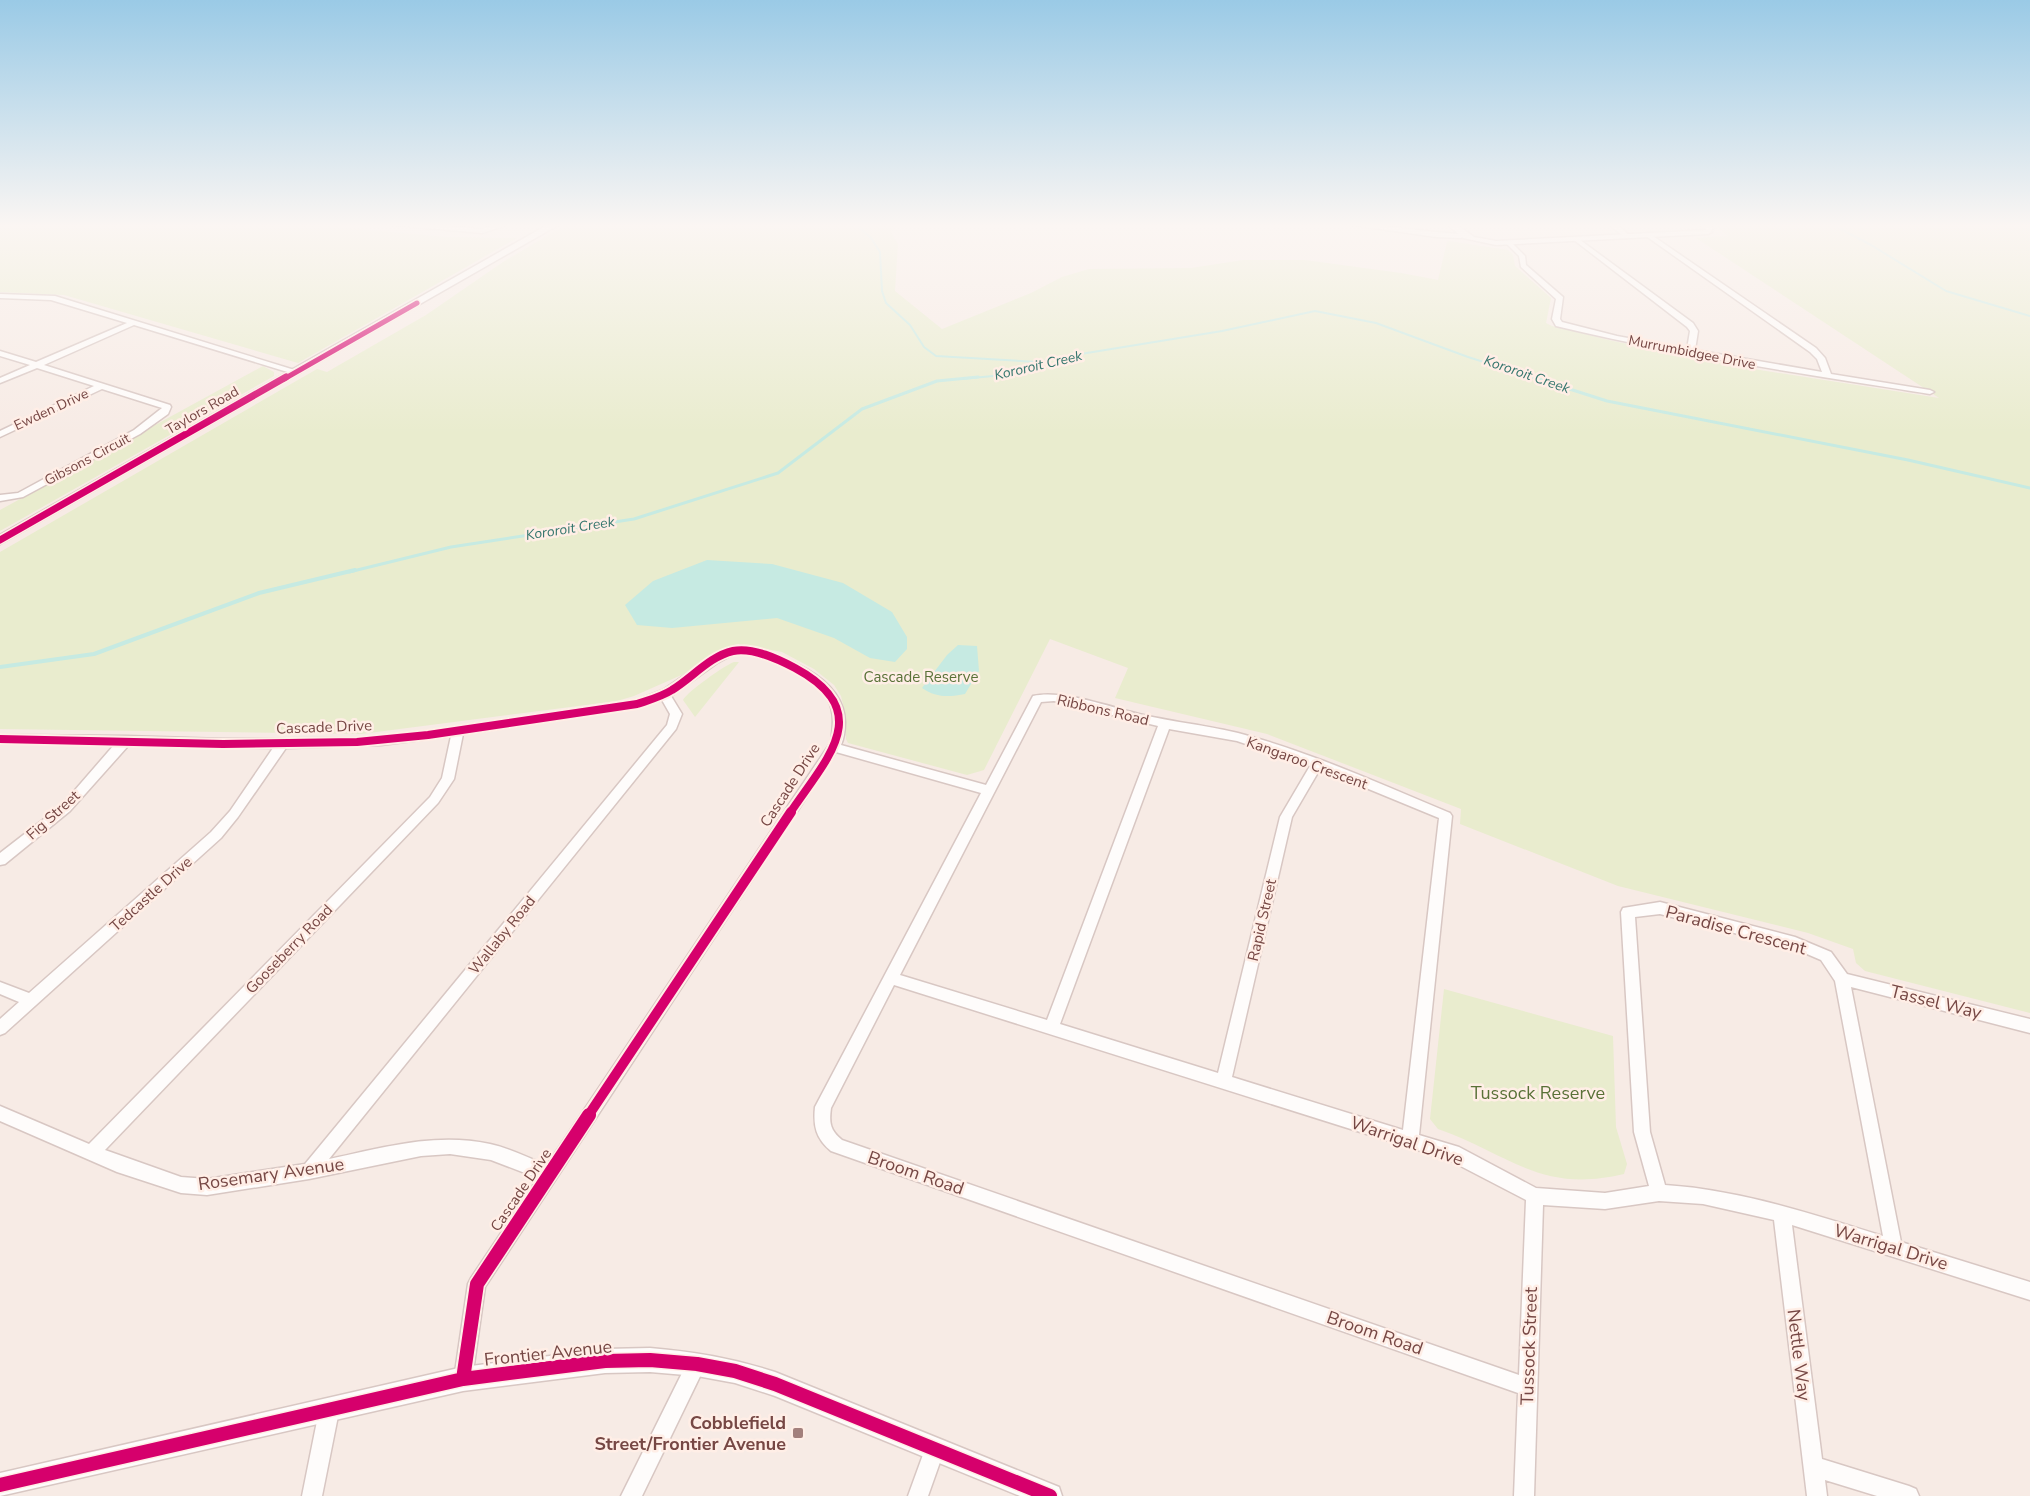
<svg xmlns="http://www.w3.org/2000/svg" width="2030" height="1496" font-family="'Nunito Sans',sans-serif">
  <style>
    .green { fill: #e9ecce }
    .water { fill: #c6eae2 }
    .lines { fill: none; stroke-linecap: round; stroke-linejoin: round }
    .stream-far2 { stroke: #c6eae2; stroke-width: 2 }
    .stream-far1 { stroke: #c6eae2; stroke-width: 3 }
    .stream { stroke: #c6eae2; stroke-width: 4 }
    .minor-casing { stroke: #d8c7c3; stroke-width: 3 }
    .tertiary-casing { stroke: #d8c7c3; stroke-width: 3 }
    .minor { fill: #fefcfb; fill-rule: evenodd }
    .tertiary { fill: #fefcfb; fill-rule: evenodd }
    .cycleway-far4-casing { stroke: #ffeee6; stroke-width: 8 }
    .cycleway-far3-casing { stroke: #ffeee6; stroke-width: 10 }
    .cycleway-far2-casing { stroke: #ffeee6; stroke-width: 12 }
    .cycleway-far1-casing { stroke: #ffeee6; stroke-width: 14 }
    .cycleway-casing { stroke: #ffeee6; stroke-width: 17 }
    .cycleway-far4 { stroke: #d6006c; stroke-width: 5 }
    .cycleway-far3 { stroke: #d6006c; stroke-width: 7 }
    .cycleway-far2 { stroke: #d6006c; stroke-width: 8 }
    .cycleway-far1 { stroke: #d6006c; stroke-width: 10 }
    .cycleway { stroke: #d6006c; stroke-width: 14 }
    .poi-dot { fill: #a3807c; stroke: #ffeee6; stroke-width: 2 }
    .labels { text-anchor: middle; stroke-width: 5; stroke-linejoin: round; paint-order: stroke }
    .far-street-label { font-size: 14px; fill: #764744; stroke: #ffeee6 }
    .far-water-label { font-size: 14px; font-style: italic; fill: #35766e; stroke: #ffeee6 }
    .park-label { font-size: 15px; fill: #597137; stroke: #ffeee6 }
    .street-label { font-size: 15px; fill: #764744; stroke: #ffeee6 }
    .near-street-label { font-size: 18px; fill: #764744; stroke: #ffeee6 }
    .near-park-label { font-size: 18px; fill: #597137; stroke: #ffeee6 }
    .near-poi-label { font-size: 18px; font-weight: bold; fill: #764744; stroke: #ffeee6; text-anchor: end }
  </style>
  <rect width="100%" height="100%" fill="#f7ebe5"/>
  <!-- green -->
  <path class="green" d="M0,224H334L347,228L447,237L517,238L298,363L64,295L0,292Z
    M567,224H901L891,232L898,244L895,291L942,329L1031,293L1062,277L1089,269L1191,268L1243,260H1305L1401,273L1438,280L1447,242L1449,241L1508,250L1513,255L1515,266L1551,298L1546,323L1552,326L1613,341L1760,370L1939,398L1696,238L1728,236L1715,225L1709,224H2030V1013L1865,971L1856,963L1853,949L1808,933L1618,886L1460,824L1461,809L1267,734L1115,698L1128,668L1050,639L984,770L967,775L848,743L846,739V717L841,696L834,685L814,669L782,652L738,644L713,653L686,673L634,696L617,701L361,734L0,729V552L317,369L327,372L426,315L503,262Z
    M263,366L274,372V376L0,531V510Z
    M734,662H739L695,717L683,700C687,692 725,665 734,662Z
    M1444,989L1613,1036L1616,1127L1627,1164L1624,1174C1541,1194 1509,1154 1438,1129L1430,1119Z"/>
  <!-- water -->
  <path class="water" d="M707,560L772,564L843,583L892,612L907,637V649L895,662L870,658L834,638L777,618L672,628L637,625L625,605L653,581Z
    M958,645L977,646L979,671L965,694C950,697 936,698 922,688L947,655Z"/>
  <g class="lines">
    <!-- stream-far2 -->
    <path class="stream-far2" d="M855,224L871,238L880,252L882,291L886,303L910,325L924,347L936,356L1037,362
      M1831,224L1871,245L1946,291L2030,316
      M961,379L1004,375L1050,359L1222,331L1315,311L1376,323L1468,357L1537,379"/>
    <!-- stream-far1 -->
    <path class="stream-far1" d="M1532,377L1607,401L1908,460L2030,488
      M349,572L451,547L634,519L778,473L862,409L937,381L978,377"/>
    <!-- stream -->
    <path class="stream" d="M0,667L94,654L259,593L355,570"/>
    <!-- minor casing -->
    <g class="minor-casing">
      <path id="minor" d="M381,224H417L482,229L498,224H510L482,233Z
        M1345,224C1384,224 1422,232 1461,234L1464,236L1461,238L1436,237Z
        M1608,224H1616L1631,237L1626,238Z
        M1698,224H1707L1713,228L1708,234L1705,232L1706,229Z
        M1646,234H1650L1816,348L1825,358L1831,374L1930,390L1934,392L1930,394C1805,374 1680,356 1556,326L1552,319L1556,299L1521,267L1519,256L1506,243L1511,242L1525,256L1526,265L1563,297L1560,319L1562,322L1617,336L1687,349L1690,331L1687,327L1574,240L1573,239L1576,237L1693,323L1698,331L1695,350L1822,372L1817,359L1810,352L1646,236Z
        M0,294L55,296L301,372L294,374L134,325L44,365L170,405L171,407L168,414L140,434L23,497L0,501V495L18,493L134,430L162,408L102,389L0,437V431L94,386L37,368L0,383V378L30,365L0,356V351L36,362L127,323L51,300L0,298Z
        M741,646C779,653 844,676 845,722C845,730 844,738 841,745L986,785L1033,696C1061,689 1110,707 1139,714C1172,722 1205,725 1238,733C1311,752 1380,784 1450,813L1452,816L1419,1135L1459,1147L1536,1188L1605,1193L1649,1186L1634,1132L1621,912L1623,908L1660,902L1795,937L1831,952L1847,974L2030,1019V1033L1851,987L1901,1242L2030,1282V1300L1792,1225L1822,1459L1909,1486L1916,1489L1919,1496H1877L1825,1480L1827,1496H1807L1774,1220L1703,1204L1659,1201L1605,1209L1543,1205L1534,1496H1514L1518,1393L831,1151C816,1139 813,1126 815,1107L981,793L836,752L485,1287L472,1379L470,1386L463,1388L456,1386L454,1379L468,1284L471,1278L538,1178L491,1160L450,1154L421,1156L309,1179L207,1195L181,1193L117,1172L0,1121V1106L89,1144L430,797L442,778L451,736L381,745L286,748L238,817L221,838L5,1033L0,1035V1019L19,1002L0,994V982L29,993L211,832L230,811L273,748L128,746L70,811L5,864L0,865V853L62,805L114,745L0,743V735L126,736L223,739L357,738L428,731L637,700L663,690L719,652ZM734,654C760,651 815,677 828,700C835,712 833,728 831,742L547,1165C528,1158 509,1148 490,1144C435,1132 382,1148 329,1159L676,729L682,714L671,696L717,663ZM662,700L670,714L667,725L305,1164L207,1179L181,1177L105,1150L438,803L454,779L463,734L622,710ZM1054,701L1158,726L1047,1020L900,975L1041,702ZM1169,729L1237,741L1310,766L1280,817L1218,1073L1060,1024ZM1320,769L1439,818L1403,1130L1232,1077L1292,817ZM1660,914L1793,948L1821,960L1835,981L1883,1236C1811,1214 1741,1190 1665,1185L1650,1132L1635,917ZM894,985L1449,1160L1526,1200L1519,1375L842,1140C830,1130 829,1123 831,1108Z
        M697,1355L704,1357L706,1364L642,1496H621L690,1357Z
        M329,1401L336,1404L339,1411L322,1496H302L319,1411L322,1404Z
        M935,1438L942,1441L945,1448L928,1496H908L928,1441Z"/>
    </g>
    <!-- tertiary casing -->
    <g class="tertiary-casing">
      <path id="tertiary" d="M549,224H560L0,544V535Z
        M1447,224H1456L1474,237L1496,241L1708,230L1712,232L1708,234L1496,245L1463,238Z
        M650,1348C695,1352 732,1358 775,1372L1059,1487L1062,1496H1020L775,1396L735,1383L697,1376L650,1372L605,1373L463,1391L0,1496V1473L463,1367L605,1349Z"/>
    </g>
    <!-- minor -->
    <use href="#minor" class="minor"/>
    <!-- tertiary -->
    <use href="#tertiary" class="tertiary"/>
    <!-- cycleway-far4 casing -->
    <g class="cycleway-far4-casing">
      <path id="cycleway-far4" d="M284,379L417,303"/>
    </g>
    <!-- cycleway-far3 casing -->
    <g class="cycleway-far3-casing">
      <path id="cycleway-far3" d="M0,540L286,377"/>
    </g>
    <!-- cycleway-far2 casing -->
    <g class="cycleway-far2-casing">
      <path id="cycleway-far2" d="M0,739L223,744L357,742L428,735L637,704C649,700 661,697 672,690C692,678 710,656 733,651C753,647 778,659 795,668C877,712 826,759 790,813"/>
    </g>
    <!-- cycleway-far1 casing -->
    <g class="cycleway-far1-casing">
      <path id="cycleway-far1" d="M588,1116L791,812"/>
    </g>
    <!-- cycleway casing -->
    <g class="cycleway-casing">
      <path id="cycleway" d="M463,1379L477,1284L589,1115
        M0,1485L463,1379L605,1361L650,1360L697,1364L735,1371L775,1384L1050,1496"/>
    </g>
    <!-- cycleway-far4 -->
    <use href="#cycleway-far4" class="cycleway-far4"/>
    <!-- cycleway-far3 -->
    <use href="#cycleway-far3" class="cycleway-far3"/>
    <!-- cycleway-far2 -->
    <use href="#cycleway-far2" class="cycleway-far2"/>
    <!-- cycleway-far1 -->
    <use href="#cycleway-far1" class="cycleway-far1"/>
    <!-- cycleway -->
    <use href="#cycleway" class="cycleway"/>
  </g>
  <!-- sky -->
  <linearGradient id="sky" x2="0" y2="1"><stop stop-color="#9acae6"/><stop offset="0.52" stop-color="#fbf6f3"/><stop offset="1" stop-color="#fbf6f3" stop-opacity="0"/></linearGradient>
  <rect width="2030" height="434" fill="url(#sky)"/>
  <!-- markers -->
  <rect class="poi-dot" x="792" y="1427" width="12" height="12" rx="3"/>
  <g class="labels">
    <!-- far-street labels -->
    <g class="far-street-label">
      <text transform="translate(1692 352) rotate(11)" y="5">Murrumbidgee Drive</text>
      <text transform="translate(51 409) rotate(-25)" y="5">Ewden Drive</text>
      <text transform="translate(202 410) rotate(-30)" y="5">Taylors Road</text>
      <text transform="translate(87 459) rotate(-28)" y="5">Gibsons Circuit</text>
    </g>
    <!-- far-water labels -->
    <g class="far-water-label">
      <text transform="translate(1038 365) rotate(-13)" y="5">Kororoit Creek</text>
      <text transform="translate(1527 374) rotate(19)" y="5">Kororoit Creek</text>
      <text transform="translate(570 528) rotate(-9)" y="5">Kororoit Creek</text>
    </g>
    <!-- park labels -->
    <g class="park-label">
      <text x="921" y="682">Cascade Reserve</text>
    </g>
    <!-- street labels -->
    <g class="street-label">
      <text transform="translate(1103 710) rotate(13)" y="5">Ribbons Road</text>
      <text transform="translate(324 727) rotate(-2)" y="5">Cascade Drive</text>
      <text transform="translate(1307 763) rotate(20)" y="5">Kangaroo Crescent</text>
      <text transform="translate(790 785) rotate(-57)" y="5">Cascade Drive</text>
      <text transform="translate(53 815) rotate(-42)" y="5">Fig Street</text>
      <text transform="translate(151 894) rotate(-42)" y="5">Tedcastle Drive</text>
      <text transform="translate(1262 920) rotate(-77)" y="5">Rapid Street</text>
      <text transform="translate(502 935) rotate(-51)" y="5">Wallaby Road</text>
      <text transform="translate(289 949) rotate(-46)" y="5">Gooseberry Road</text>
      <text transform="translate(521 1190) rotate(-56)" y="5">Cascade Drive</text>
    </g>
    <!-- near-street labels -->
    <g class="near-street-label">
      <text transform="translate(1736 930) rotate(15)" y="6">Paradise Crescent</text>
      <text transform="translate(1936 1002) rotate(14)" y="6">Tassel Way</text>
      <text transform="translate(1407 1141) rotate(19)" y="6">Warrigal Drive</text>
      <text transform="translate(916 1173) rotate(19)" y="6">Broom Road</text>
      <text transform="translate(271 1174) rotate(-8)" y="6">Rosemary Avenue</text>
      <text transform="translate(1891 1247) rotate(17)" y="6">Warrigal Drive</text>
      <text transform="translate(1375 1333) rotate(19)" y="6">Broom Road</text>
      <text transform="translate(1529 1346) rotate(-88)" y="6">Tussock Street</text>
      <text transform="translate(548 1353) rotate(-6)" y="6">Frontier Avenue</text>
      <text transform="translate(1799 1355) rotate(83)" y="6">Nettle Way</text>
    </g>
    <!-- near-park labels -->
    <g class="near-park-label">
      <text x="1538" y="1099">Tussock Reserve</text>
    </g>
    <!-- near-poi labels -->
    <g class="near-poi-label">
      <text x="786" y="1429">Cobblefield<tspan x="786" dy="21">Street/Frontier Avenue</tspan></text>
    </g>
  </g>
</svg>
